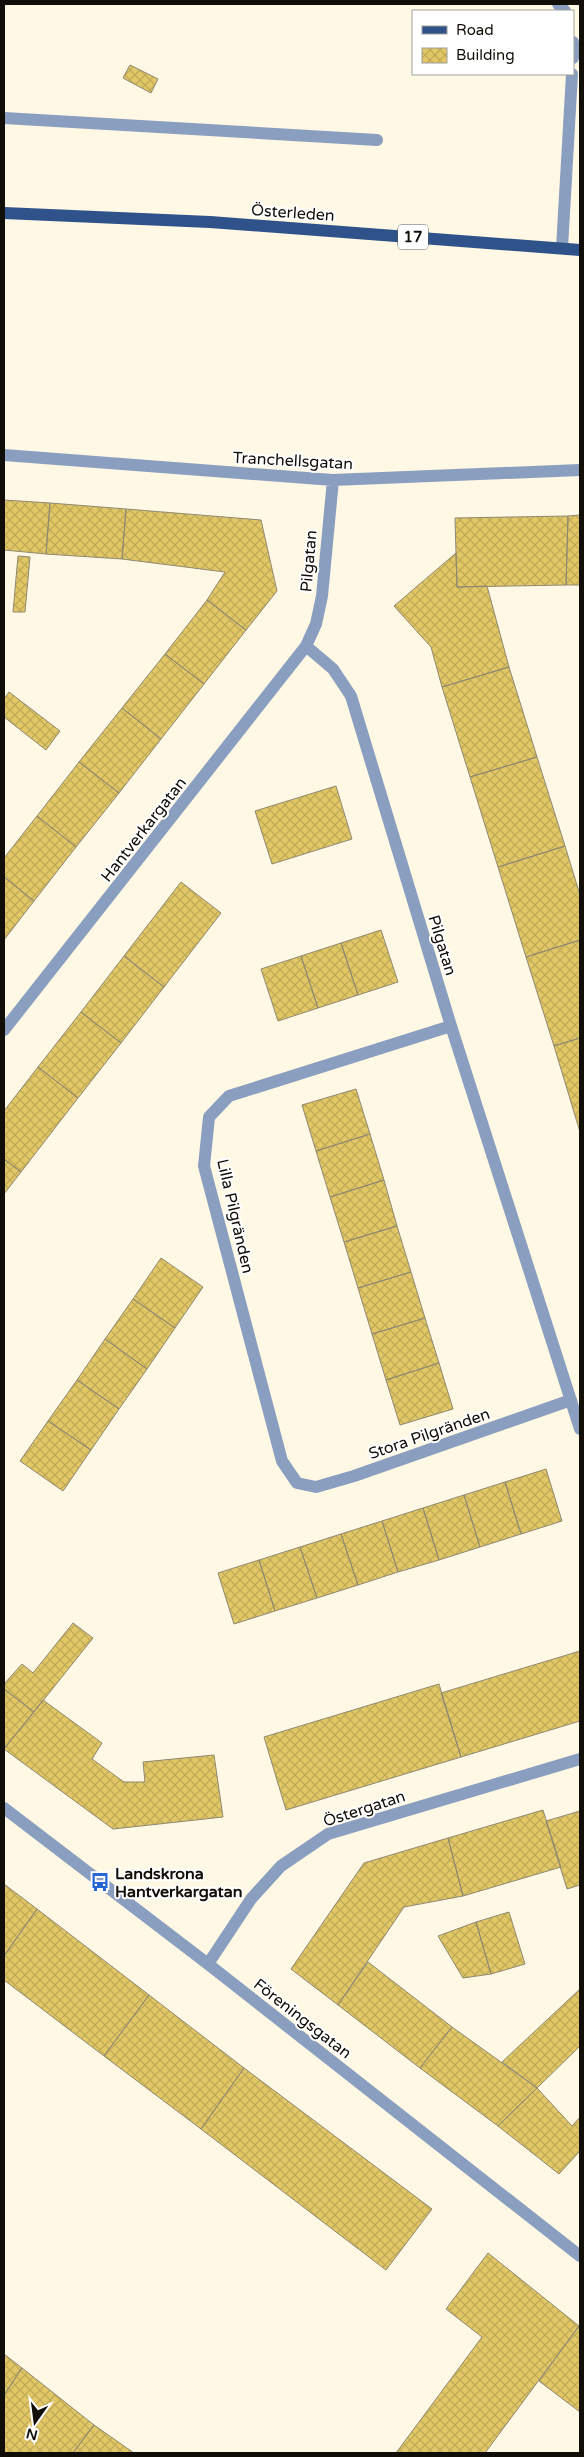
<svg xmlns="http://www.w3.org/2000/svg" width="584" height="2457" font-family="'Varela Round',sans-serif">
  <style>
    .building { fill: url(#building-cross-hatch); stroke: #8f8972 }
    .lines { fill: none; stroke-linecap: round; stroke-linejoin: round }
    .lane { stroke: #8a9ebf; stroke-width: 12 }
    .street { stroke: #8a9ebf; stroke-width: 12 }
    .primary { stroke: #30528b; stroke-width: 12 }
    .labels { text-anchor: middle; stroke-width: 4; stroke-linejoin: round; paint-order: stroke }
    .shield { fill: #fff; stroke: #585651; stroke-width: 1 }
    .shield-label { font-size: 15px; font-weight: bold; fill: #100e06 }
    .street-label { font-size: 16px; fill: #100e06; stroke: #fff }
    .poi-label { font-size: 16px; font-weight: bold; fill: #100e06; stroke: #fff; text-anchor: start }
  </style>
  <defs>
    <pattern id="building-cross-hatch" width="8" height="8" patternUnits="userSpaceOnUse" patternTransform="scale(1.25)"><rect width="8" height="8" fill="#e1c766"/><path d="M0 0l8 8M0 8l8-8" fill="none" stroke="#c0aa57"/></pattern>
  </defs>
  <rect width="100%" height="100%" fill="#fef8e4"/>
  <!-- building -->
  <path class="building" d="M130,65L158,79L151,93L123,78Z
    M4,500L50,503L46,554L4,550Z
    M50,503L126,509L122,559L46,554Z
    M126,509L261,520L277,591L246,630L207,600L225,572L122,559Z
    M580,515V585H566L568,516Z
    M568,516L566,585L457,587L455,518Z
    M456,553L457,587L487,586L509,667L442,687L431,647L394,606Z
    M18,556L30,557L25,612H13Z
    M207,600L246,630L204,684L165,654Z
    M165,654L204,684L161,739L122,708Z
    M509,667L537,757L470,777L442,687Z
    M9,692L60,731L46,750L4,717V699Z
    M122,708L161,739L119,793L79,762Z
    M537,757L565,846L498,867L470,777Z
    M79,762L119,793L76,847L37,816Z
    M336,786L352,839L272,864L255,811Z
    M37,816L76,847L34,901L4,877V858Z
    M565,846L580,895V940L526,957L498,867Z
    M4,877L34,901L4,940Z
    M181,882L221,913L164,987L124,956Z
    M381,930L398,982L358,995L341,943Z
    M580,940V1038L554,1046L526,957Z
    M341,943L358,995L318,1008L301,956Z
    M124,956L164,987L121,1043L81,1012Z
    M301,956L318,1008L278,1021L261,969Z
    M81,1012L121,1043L78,1098L38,1067Z
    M580,1038V1132L554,1046Z
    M38,1067L78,1098L21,1172L4,1159V1111Z
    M356,1089L370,1134L316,1151L302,1105Z
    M370,1134L384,1180L330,1197L316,1151Z
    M4,1159L21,1172L4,1194Z
    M384,1180L397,1226L344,1242L330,1197Z
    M397,1226L411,1272L358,1288L344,1242Z
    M161,1258L203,1287L175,1328L133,1299Z
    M411,1272L425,1318L372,1334L358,1288Z
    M133,1299L175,1328L147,1369L105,1339Z
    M425,1318L439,1363L386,1380L372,1334Z
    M105,1339L147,1369L119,1409L77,1380Z
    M439,1363L453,1409L400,1425L386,1380Z
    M77,1380L119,1409L91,1450L48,1421Z
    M48,1421L91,1450L63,1491L20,1461Z
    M546,1469L562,1521L521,1534L505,1482Z
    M505,1482L521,1534L480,1547L464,1495Z
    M464,1495L480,1547L439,1560L423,1508Z
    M423,1508L439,1560L398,1572L382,1521Z
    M382,1521L398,1572L358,1585L341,1534Z
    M341,1534L358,1585L317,1598L300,1547Z
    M300,1547L317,1598L275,1611L259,1560Z
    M259,1560L275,1611L234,1624L218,1573Z
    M73,1623L93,1638L34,1712L4,1689V1684L22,1664L33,1673Z
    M580,1651V1721L461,1757L441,1693Z
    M439,1684L461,1757L286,1810L264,1737Z
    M4,1689L34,1712L4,1749Z
    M43,1700L102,1743L92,1759L124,1782H145L143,1762L214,1755L223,1817L113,1829L4,1749Z
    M543,1810L561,1867L463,1896L448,1838Z
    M580,1811V1885L567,1889L546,1821Z
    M448,1838L463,1896L404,1907L338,2005L291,1969L364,1863Z
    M4,1884L37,1909L4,1956Z
    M37,1909L149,1995L104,2056L4,1980V1956Z
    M509,1912L525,1964L491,1974L476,1922Z
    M476,1922L491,1974L463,1978L438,1936Z
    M368,1962L452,2027L420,2068L338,2005Z
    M580,1989V2046L537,2088L502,2062Z
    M149,1995L244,2068L201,2129L104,2056Z
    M452,2027L537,2088L498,2126L420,2068Z
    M244,2068L432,2209L386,2270L201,2129Z
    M537,2088L572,2126L580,2117V2151L559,2174L498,2126Z
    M488,2253L579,2326L485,2453H396L482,2337L446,2309Z
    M579,2326L580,2327V2412L539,2381Z
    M4,2354L22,2368L4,2395Z
    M22,2368L94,2425L73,2453H6L4,2451V2395Z
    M94,2425L134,2453H73Z"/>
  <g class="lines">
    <!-- lane -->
    <path class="lane" d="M558,4L565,11
      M573,42V58
      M4,118L377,140
      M562,248L572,74"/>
    <!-- street -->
    <path class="street" d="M4,455L333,480L580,470
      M333,480L322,596L316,624L306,646L333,669L351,696L451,1026L580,1429
      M451,1026L229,1096L209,1117L204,1166L282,1461L297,1483L316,1487L354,1476L571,1400
      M4,1030L306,646
      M4,1808L208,1964L580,2256
      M208,1964L251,1899L281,1866L328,1834L580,1759"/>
    <!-- primary -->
    <path class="primary" d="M4,213L210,222L580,250"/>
  </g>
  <!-- icons -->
  <defs>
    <g id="bus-bare" transform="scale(1.5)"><path d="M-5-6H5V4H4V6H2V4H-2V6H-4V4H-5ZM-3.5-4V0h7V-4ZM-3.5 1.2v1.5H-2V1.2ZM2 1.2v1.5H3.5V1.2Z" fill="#2666d3" stroke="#fff" stroke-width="2.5" paint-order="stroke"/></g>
  </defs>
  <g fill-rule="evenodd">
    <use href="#bus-bare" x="100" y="1882"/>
  </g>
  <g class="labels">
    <!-- shield labels -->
    <rect class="shield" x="398" y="224.5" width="30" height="25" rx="4"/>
    <g class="shield-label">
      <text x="413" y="242">17</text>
    </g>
    <!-- street labels -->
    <g class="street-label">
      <text transform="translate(293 212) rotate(4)" y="6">Österleden</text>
      <text transform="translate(293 460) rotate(3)" y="6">Tranchellsgatan</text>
      <text transform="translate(308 561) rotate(-85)" y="6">Pilgatan</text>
      <text transform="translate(143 829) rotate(-52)" y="6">Hantverkargatan</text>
      <text transform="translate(443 945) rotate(73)" y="6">Pilgatan</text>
      <text transform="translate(236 1216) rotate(77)" y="6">Lilla Pilgränden</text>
      <text transform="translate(429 1433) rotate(-19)" y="6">Stora Pilgränden</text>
      <text transform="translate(364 1808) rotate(-18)" y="6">Östergatan</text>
      <text transform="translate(303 2018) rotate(38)" y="6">Föreningsgatan</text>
    </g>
    <!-- poi labels -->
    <g class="poi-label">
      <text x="115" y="1879">Landskrona<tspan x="115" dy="18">Hantverkargatan</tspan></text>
    </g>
  </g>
  <!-- border -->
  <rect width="584" height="2457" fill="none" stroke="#100e06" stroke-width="10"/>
  <!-- legend -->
  <rect x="412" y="10" width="162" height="65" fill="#ffffff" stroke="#9f9f9b"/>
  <rect x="422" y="26" width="25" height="8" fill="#30528b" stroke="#9f9f9b"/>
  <text x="456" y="35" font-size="15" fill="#100e06">Road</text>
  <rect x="422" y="48" width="25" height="15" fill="url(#building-cross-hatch)" stroke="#9f9f9b"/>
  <text x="456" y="60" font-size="15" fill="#100e06">Building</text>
  <!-- north arrow -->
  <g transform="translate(35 2422) rotate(194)" stroke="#ffffff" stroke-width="4" paint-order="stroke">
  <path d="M0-4L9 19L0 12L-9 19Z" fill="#100e06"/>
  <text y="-8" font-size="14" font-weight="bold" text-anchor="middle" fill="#100e06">N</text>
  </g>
</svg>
